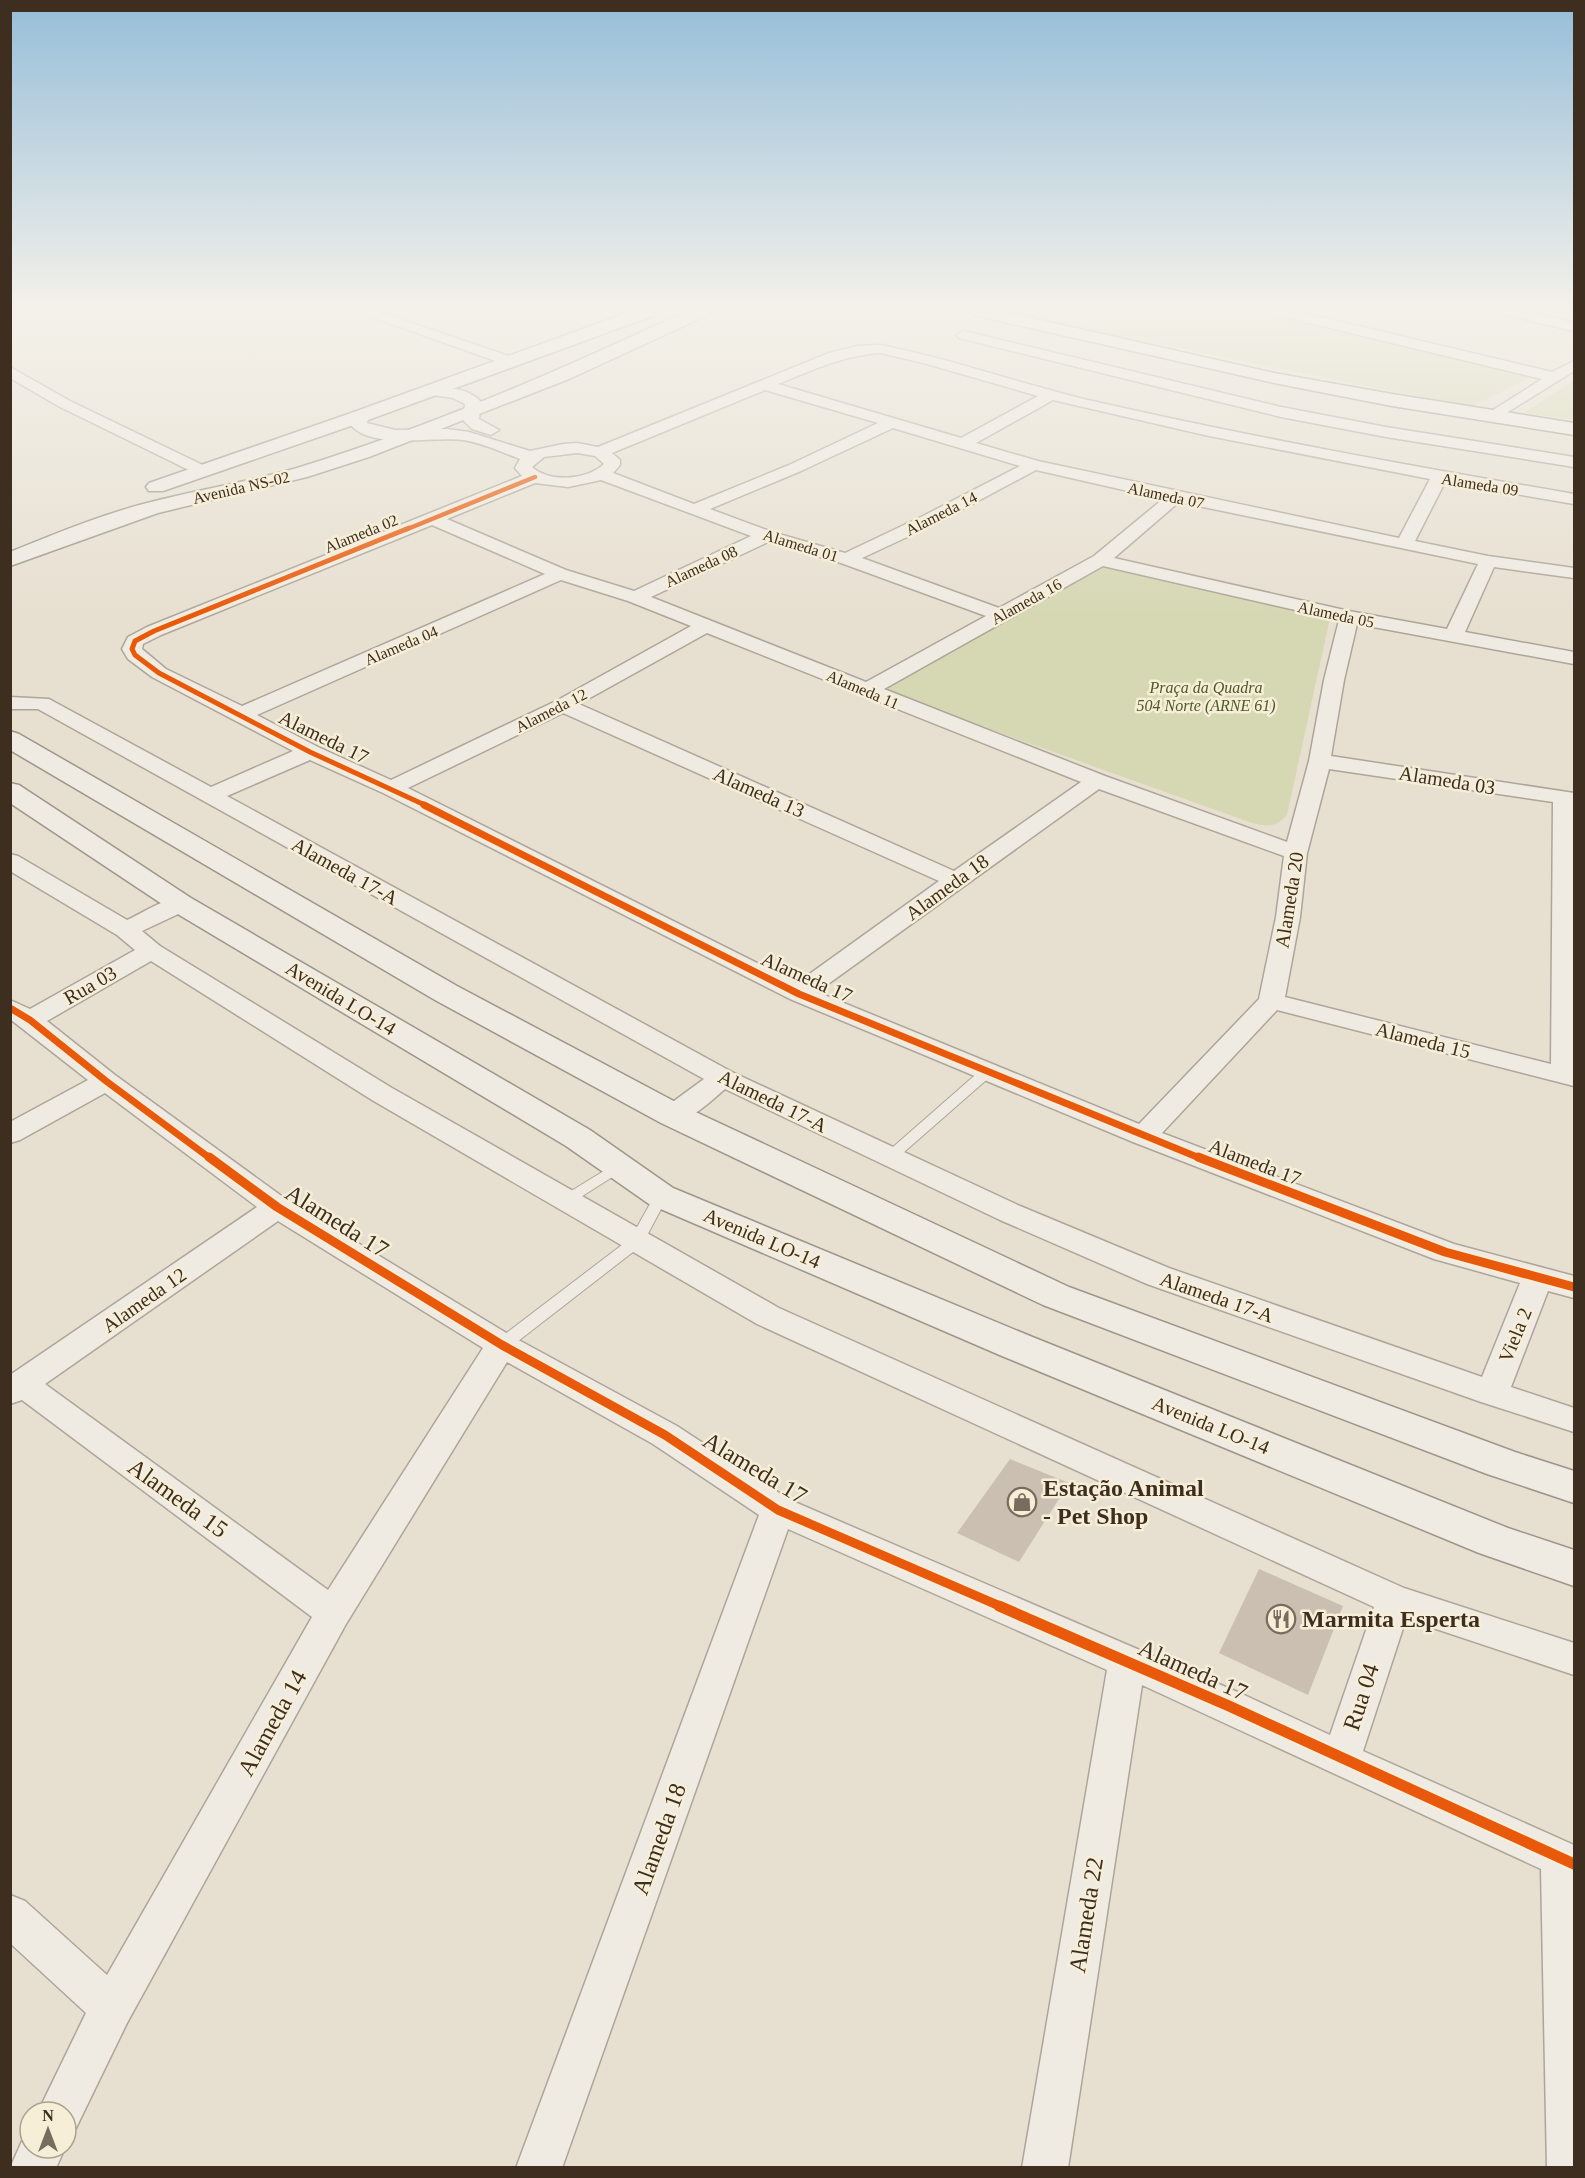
<svg xmlns="http://www.w3.org/2000/svg" width="1585" height="2178" font-family="'Times New Roman',serif">
  <style>
    .green { fill: #d6d7b3 }
    .building { fill: #cbbfb2 }
    .lines { fill: none; stroke-linecap: round; stroke-linejoin: round }
    .lane-casing { stroke: #ada599; stroke-width: 2 }
    .street-casing { stroke: #ada599; stroke-width: 3 }
    .secondary-casing { stroke: #9c958a; stroke-width: 3 }
    .lane { fill: #efebe3; fill-rule: evenodd }
    .street { fill: #efebe3; fill-rule: evenodd }
    .secondary { fill: #efebe3; fill-rule: evenodd }
    .cycleway-far4-casing { stroke: #f7eed8; stroke-width: 7 }
    .cycleway-far3-casing { stroke: #f7eed8; stroke-width: 8 }
    .cycleway-far2-casing { stroke: #f7eed8; stroke-width: 10 }
    .cycleway-far1-casing { stroke: #f7eed8; stroke-width: 13 }
    .cycleway-casing { stroke: #f7eed8; stroke-width: 15 }
    .cycleway-far4 { stroke: #e8590c; stroke-width: 4.5 }
    .cycleway-far3 { stroke: #e8590c; stroke-width: 5 }
    .cycleway-far2 { stroke: #e8590c; stroke-width: 7 }
    .cycleway-far1 { stroke: #e8590c; stroke-width: 9 }
    .cycleway { stroke: #e8590c; stroke-width: 11 }
    .labels { text-anchor: middle; stroke-width: 5; stroke-linejoin: round; paint-order: stroke }
    .far-street-label { font-size: 16px; fill: #3d2e20; stroke: #f7eed8 }
    .far-park-label { font-size: 16px; font-style: italic; fill: #4d5a26; stroke: #f7eed8 }
    .street-label { font-size: 20px; fill: #3d2e20; stroke: #f7eed8 }
    .near-street-label { font-size: 24px; fill: #3d2e20; stroke: #f7eed8 }
    .near-poi-label { font-size: 24px; font-weight: bold; fill: #3d2e20; stroke: #f7eed8; text-anchor: start }
  </style>
  <rect width="100%" height="100%" fill="#e7e0d1"/>
  <!-- green -->
  <path class="green" d="M1018,311H1251L1531,377L1471,407L1084,329Z
    M1574,380V420L1524,413Z
    M1100,565L1330,618L1287,815C1276,827 1268,827 1252,823L880,690Z"/>
  <!-- building -->
  <path class="building" d="M1010,1459L1069,1483L1019,1562L957,1533Z
    M1259,1569L1343,1606L1308,1695L1219,1653Z"/>
  <g class="lines">
    <!-- lane casing -->
    <g class="lane-casing">
      <path id="lane" d="M987,1068L994,1072L992,1075L895,1160H885L883,1157L885,1154L982,1069Z
        M620,1161L627,1166L625,1169L573,1202H563L561,1199L563,1196Z
        M661,1191L668,1196L642,1245L508,1349H496L494,1345L496,1341L631,1238L656,1193Z"/>
    </g>
    <!-- street casing -->
    <g class="street-casing">
      <path id="street" d="M355,311H377L517,359L519,362L512,366L507,365Z
        M1269,311H1295L1552,372L1574,361V371L1495,420L1490,418L1487,415L1490,412L1542,379L1276,315Z
        M1499,311H1525L1574,323V331L1501,314Z
        M964,331L1281,407L1386,427L1574,457V467L1386,437L1281,417L959,338L957,335Z
        M881,345C951,359 1018,383 1088,400C1249,437 1412,466 1574,494V504L1445,482L1415,541L1488,556L1574,568V578L1494,567L1465,632L1574,652V664L1357,624L1344,680L1331,756L1574,793V1086L1277,1010L1162,1133L1454,1244L1574,1276V1298L1548,1291L1511,1387L1574,1408V1432L1481,1402L1147,1284L1000,1220L725,1089C708,1103 686,1127 663,1121L659,1115L663,1109L704,1079L38,709H10V697L49,699L211,787L293,751L152,677L128,659L122,649L128,637L147,627L522,476L515,468L520,459C501,452 483,443 463,440C435,436 371,450 351,425L356,413H366L369,416L367,423L395,430L447,429L469,432L530,451L563,444L577,443L598,447L829,353L858,346ZM881,353L927,364L1038,396L961,438L778,384C813,370 844,355 881,353ZM765,390L878,423L789,465L694,504L613,473L620,465V460L612,453ZM1053,400L1209,436L1430,479L1399,538L1038,461L976,443ZM893,428L1020,466L923,516L845,553L772,532L710,509L801,471ZM577,453L595,456L604,464C587,480 550,483 532,467L544,457ZM1036,470L1163,499L1094,556L999,608L862,558L935,524ZM601,480L751,536L634,591L566,570L447,519L535,483L568,487ZM1179,502L1478,564L1447,629L1349,611L1114,558ZM432,525L545,574L242,706L166,669L142,649L143,644L161,635ZM768,542L841,563L986,616L866,682L651,597ZM1103,566L1339,620L1324,680L1309,761L1287,842L1105,776L884,689ZM561,580L628,601L691,626L556,701L391,780L318,747L257,715ZM707,633L1081,782L954,871L579,704ZM563,713L939,881L797,983L408,788ZM310,760L383,793L790,999L1133,1142L1434,1259L1520,1283L1482,1377L1169,1268L1020,1206L732,1072L227,796ZM1329,769L1553,802L1551,1064L1285,997L1300,917L1307,853ZM1099,789L1284,856L1276,917L1259,999L1139,1124L817,992Z
        M10,367L70,401L209,468L211,471L209,474H197L60,407L10,378Z
        M430,386C447,387 469,388 481,402L479,419L499,430L491,435L472,429L463,420L465,404L453,398L425,394L422,391L425,388Z
        M10,854L18,856L127,920C145,912 169,894 189,899L193,904L189,909L142,931L160,946L392,1088L779,1308L1404,1588L1574,1643V1675L1406,1619L1363,1751L1574,1845V2168H1547L1541,1869L1142,1685L1068,2168H1022L1107,1670L788,1529L562,2168H516L759,1515L653,1444L507,1362L346,1624L127,2023L76,2128L66,2132V2112H38L86,2013L10,1943V1895L25,1901L107,1975L312,1617L22,1400L10,1404V1375L257,1207L105,1093L20,1140L10,1143V1122L88,1080L10,1019V1000L30,1009L135,950L117,935L10,871ZM151,961L372,1100L757,1324L1374,1607L1330,1735L1242,1694L790,1500L677,1426L513,1337L287,1200L115,1075L47,1021ZM278,1221L483,1348L328,1590L45,1384Z
        M30,2130V2148H65L56,2168H10L26,2132Z"/>
    </g>
    <!-- secondary casing -->
    <g class="secondary-casing">
      <path id="secondary" d="M632,311H657L655,315L368,420L163,491H149L146,487L149,483L354,412Z
        M687,311H710L708,315L569,379L369,457L307,477L158,513L10,566V552C55,534 100,515 147,503C196,490 248,482 297,468C431,427 560,370 687,311Z
        M969,311H1001L1274,373L1392,394L1574,423V435L1392,406L1274,383L977,316Z
        M10,731L19,734L457,986L685,1107L1069,1287L1515,1452L1574,1471V1503L1487,1474L1043,1305L661,1123L435,1000L10,750Z
        M10,783L19,785L191,898L590,1130L673,1188L1030,1336L1508,1528L1574,1550V1586L1479,1553L1002,1356L649,1204L566,1146L171,910L10,803Z"/>
    </g>
    <!-- lane -->
    <use href="#lane" class="lane"/>
    <!-- street -->
    <use href="#street" class="street"/>
    <!-- secondary -->
    <use href="#secondary" class="secondary"/>
    <!-- cycleway-far4 casing -->
    <g class="cycleway-far4-casing">
      <path id="cycleway-far4" d="M405,530L535,477"/>
    </g>
    <!-- cycleway-far3 casing -->
    <g class="cycleway-far3-casing">
      <path id="cycleway-far3" d="M409,528L154,631L135,641L132,649L135,655L159,673L310,752L427,806"/>
    </g>
    <!-- cycleway-far2 casing -->
    <g class="cycleway-far2-casing">
      <path id="cycleway-far2" d="M424,805L799,994L1202,1159
        M10,1008L30,1020L106,1081L211,1159"/>
    </g>
    <!-- cycleway-far1 casing -->
    <g class="cycleway-far1-casing">
      <path id="cycleway-far1" d="M209,1157L277,1207L502,1345L665,1435L778,1510L1002,1607
        M1198,1157L1445,1252L1574,1287"/>
    </g>
    <!-- cycleway casing -->
    <g class="cycleway-casing">
      <path id="cycleway" d="M999,1606L1229,1706L1574,1864"/>
    </g>
    <!-- cycleway-far4 -->
    <use href="#cycleway-far4" class="cycleway-far4"/>
    <!-- cycleway-far3 -->
    <use href="#cycleway-far3" class="cycleway-far3"/>
    <!-- cycleway-far2 -->
    <use href="#cycleway-far2" class="cycleway-far2"/>
    <!-- cycleway-far1 -->
    <use href="#cycleway-far1" class="cycleway-far1"/>
    <!-- cycleway -->
    <use href="#cycleway" class="cycleway"/>
  </g>
  <!-- sky -->
  <linearGradient id="sky" x2="0" y2="1"><stop stop-color="#96bed9"/><stop offset="0.5" stop-color="#f4f1ea"/><stop offset="1" stop-color="#f4f1ea" stop-opacity="0"/></linearGradient>
  <rect width="1585" height="616" fill="url(#sky)"/>
  <!-- icons -->
  <defs>
    <g id="shop-ring" transform="scale(1.5)"><circle r="9.5" fill="#f7eed8" stroke="#786c5e" stroke-width="1.5"/><path d="M-5-2.5h2.3a2.7 3.5 0 0 1 5.4 0H5L5.5 6h-11ZM-1.5-2.5h3a1.5 2.3 0 0 0-3 0Z" fill="#786c5e"/></g>
    <g id="restaurant-ring" transform="scale(1.5)"><circle r="9.5" fill="#f7eed8" stroke="#786c5e" stroke-width="1.5"/><path d="M-5-6h1v4h1v-4h1v4h1v-4h1v5L-1.5 .5V6h-2V.5L-5-1ZM5-6V6H3V1.5H1.5Q1.5-4 5-6Z" fill="#786c5e"/></g>
  </defs>
  <g fill-rule="evenodd">
    <use href="#shop-ring" x="1022" y="1502"/>
    <use href="#restaurant-ring" x="1281" y="1619"/>
  </g>
  <g class="labels">
    <!-- far-street labels -->
    <g class="far-street-label">
      <text transform="translate(1480 484) rotate(9)" y="6">Alameda 09</text>
      <text transform="translate(241 487) rotate(-13)" y="6">Avenida NS-02</text>
      <text transform="translate(1166 495) rotate(12)" y="6">Alameda 07</text>
      <text transform="translate(941 513) rotate(-27)" y="6">Alameda 14</text>
      <text transform="translate(361 533) rotate(-22)" y="6">Alameda 02</text>
      <text transform="translate(801 545) rotate(17)" y="6">Alameda 01</text>
      <text transform="translate(701 566) rotate(-25)" y="6">Alameda 08</text>
      <text transform="translate(1026 601) rotate(-29)" y="6">Alameda 16</text>
      <text transform="translate(1336 614) rotate(12)" y="6">Alameda 05</text>
      <text transform="translate(401 645) rotate(-23)" y="6">Alameda 04</text>
      <text transform="translate(863 689) rotate(23)" y="6">Alameda 11</text>
      <text transform="translate(551 710) rotate(-27)" y="6">Alameda 12</text>
    </g>
    <!-- far-park labels -->
    <g class="far-park-label">
      <text x="1206" y="693">Praça da Quadra<tspan x="1206" dy="18">504 Norte (ARNE 61)</tspan></text>
    </g>
    <!-- street labels -->
    <g class="street-label">
      <text transform="translate(324 737) rotate(26)" y="7">Alameda 17</text>
      <text transform="translate(1447 780) rotate(9)" y="7">Alameda 03</text>
      <text transform="translate(759 792) rotate(24)" y="7">Alameda 13</text>
      <text transform="translate(345 871) rotate(29)" y="7">Alameda 17-A</text>
      <text transform="translate(947 887) rotate(-36)" y="7">Alameda 18</text>
      <text transform="translate(1289 900) rotate(-81)" y="7">Alameda 20</text>
      <text transform="translate(807 977) rotate(24)" y="7">Alameda 17</text>
      <text transform="translate(90 985) rotate(-30)" y="7">Rua 03</text>
      <text transform="translate(341 998) rotate(31)" y="7">Avenida LO-14</text>
      <text transform="translate(1423 1040) rotate(14)" y="7">Alameda 15</text>
      <text transform="translate(773 1101) rotate(26)" y="7">Alameda 17-A</text>
      <text transform="translate(1255 1162) rotate(21)" y="7">Alameda 17</text>
      <text transform="translate(762 1238) rotate(23)" y="7">Avenida LO-14</text>
      <text transform="translate(1217 1297) rotate(19)" y="7">Alameda 17-A</text>
      <text transform="translate(144 1300) rotate(-35)" y="7">Alameda 12</text>
      <text transform="translate(1515 1335) rotate(-68)" y="7">Viela 2</text>
      <text transform="translate(1211 1425) rotate(22)" y="7">Avenida LO-14</text>
    </g>
    <!-- near-street labels -->
    <g class="near-street-label">
      <text transform="translate(337 1221) rotate(32)" y="8">Alameda 17</text>
      <text transform="translate(755 1468) rotate(31)" y="8">Alameda 17</text>
      <text transform="translate(178 1498) rotate(36)" y="8">Alameda 15</text>
      <text transform="translate(1193 1670) rotate(24)" y="8">Alameda 17</text>
      <text transform="translate(1361 1697) rotate(-72)" y="8">Rua 04</text>
      <text transform="translate(272 1723) rotate(-61)" y="8">Alameda 14</text>
      <text transform="translate(659 1839) rotate(-70)" y="8">Alameda 18</text>
      <text transform="translate(1086 1915) rotate(-81)" y="8">Alameda 22</text>
    </g>
    <!-- near-poi labels -->
    <g class="near-poi-label">
      <text x="1043" y="1496">Estação Animal<tspan x="1043" dy="28">- Pet Shop</tspan></text>
      <text x="1302" y="1627">Marmita Esperta</text>
    </g>
  </g>
  <!-- border -->
  <rect width="1585" height="2178" fill="none" stroke="#3d2e20" stroke-width="24"/>
  <!-- north arrow -->
  <g transform="translate(48 2130)"><circle r="28" fill="#f7eed8" stroke="#ada18e" stroke-width="1.5"/>
  <path d="M0-4.5L10 22L0 15L-10 22Z" fill="#786c5e"/>
  <text y="-9" font-size="16" font-weight="bold" text-anchor="middle" fill="#3d2e20">N</text>
  </g>
</svg>
